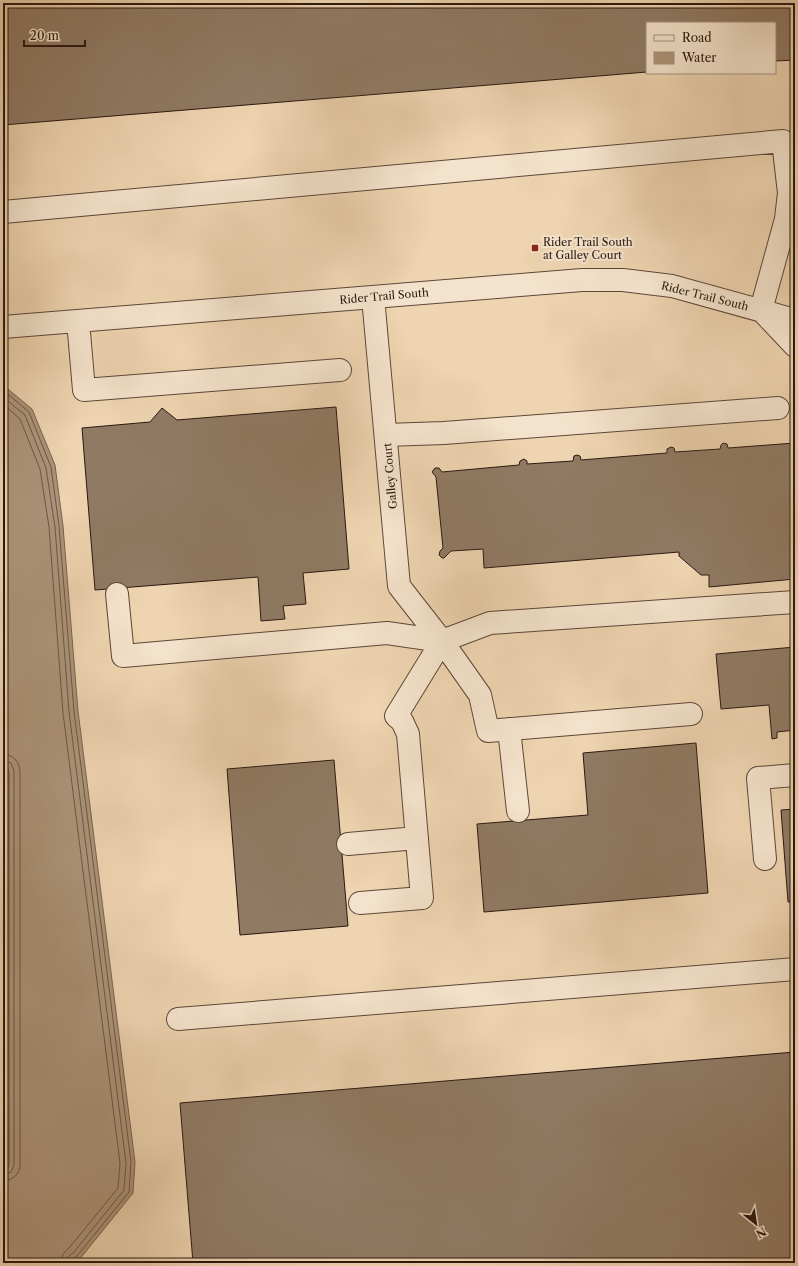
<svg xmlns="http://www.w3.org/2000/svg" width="798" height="1266" font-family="'Libre Caslon Text',serif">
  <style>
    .water { fill: #ac947a; stroke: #786250 }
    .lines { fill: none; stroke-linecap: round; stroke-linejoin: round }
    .shore { stroke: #6c5646; stroke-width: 1 }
    .building { fill: #907a64; stroke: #2b1811 }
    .minor-casing { stroke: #5c4739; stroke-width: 24 }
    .minor { stroke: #f4e3cc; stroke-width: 22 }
    .poi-dot { fill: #8f2418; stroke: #f4e3cc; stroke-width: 1.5 }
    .labels { text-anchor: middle; stroke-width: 4; stroke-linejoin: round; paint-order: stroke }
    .poi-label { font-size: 11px; fill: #2b1811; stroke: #f4e3cc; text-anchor: start }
    .street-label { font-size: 11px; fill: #2b1811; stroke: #f4e3cc }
  </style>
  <rect width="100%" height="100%" fill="#eed4b0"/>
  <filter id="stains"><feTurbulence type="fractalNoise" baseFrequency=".005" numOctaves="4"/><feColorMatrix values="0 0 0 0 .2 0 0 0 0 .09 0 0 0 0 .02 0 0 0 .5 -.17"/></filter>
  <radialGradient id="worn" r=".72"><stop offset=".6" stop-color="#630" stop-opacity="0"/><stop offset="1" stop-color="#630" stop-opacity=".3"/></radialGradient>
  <!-- water -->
  <path class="water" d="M3,385L32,409L55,465L63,526L78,711L135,1162L133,1193L79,1260L72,1263H3V1172L5,1165V772L3,758Z"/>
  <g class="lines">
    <!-- shore -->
    <path class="shore" d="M3,390L29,412L51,467L59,526L74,711L131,1162L129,1192L77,1256L73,1259L72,1263
      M3,397L25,415L46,468L55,527L69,712L126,1163L124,1190L74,1252L68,1257L67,1263
      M3,404L20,419L40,469L49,527L63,713L120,1163L118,1188L70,1247L63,1254L61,1263
      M3,754C13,755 19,761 20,771V1167C18,1176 12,1180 3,1181
      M3,760L11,763L14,771V1165L11,1172L3,1175
      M3,765L7,767L9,771V1165L7,1169L3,1170"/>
  </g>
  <!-- building -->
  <path class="building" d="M3,3H795V60L775,61V23H647V72L3,125Z
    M336,407L349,569L303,573L306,604L283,606L285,619L261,621L258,577L95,590L82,428L150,422L162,408L177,420Z
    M723,443L727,444L728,448L795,443V579L709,587V575H701L679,556V552L484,568L483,549L451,551L444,558H442L439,555L440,551L443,548L436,477L432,472L435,468H439L442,472L519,465L520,461L524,459L527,461V464L573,461L574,456L577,455L580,456L581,460L667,453V449L671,447L674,448L675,452L720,449L721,445Z
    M795,647V730L777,732V738L772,739L769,705L721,709L716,654Z
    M696,743L708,893L484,912L477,824L588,815L583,753Z
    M334,760L348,926L240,935L227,769Z
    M795,809V901L788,902L781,810Z
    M795,1052V1263H193L180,1103Z"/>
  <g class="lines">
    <!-- minor casing -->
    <g class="minor-casing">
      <path id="minor" d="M3,212L783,141L789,193L786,219L761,310
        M373,297L399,586L442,641L480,695L488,731L691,714
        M762,311L795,346
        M78,321L84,390L340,370
        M3,327L582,280H623L672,286L795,320
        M386,435L444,433L778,408
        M117,594L123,656L387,633L442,641L490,623L795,602
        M509,729L518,811
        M348,844L417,838
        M765,859L758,778L795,775
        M360,903L422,898L408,734L402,721L396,716L442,641
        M178,1019L795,969"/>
    </g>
    <!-- minor -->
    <use href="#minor" class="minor"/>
  </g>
  <!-- markers -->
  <rect class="poi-dot" x="531" y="244" width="8" height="8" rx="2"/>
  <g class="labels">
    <!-- poi labels -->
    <g class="poi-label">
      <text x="543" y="246">Rider Trail South<tspan x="543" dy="13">at Galley Court</tspan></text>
    </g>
    <!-- street labels -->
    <g class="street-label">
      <text transform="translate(384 296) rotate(-5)" y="4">Rider Trail South</text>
      <text transform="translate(705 296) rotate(14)" y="4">Rider Trail South</text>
      <text transform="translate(390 476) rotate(-95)" y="4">Galley Court</text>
    </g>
  </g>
  <!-- margin -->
  <rect width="798" height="1266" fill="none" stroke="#eed4b0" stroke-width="16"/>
  <rect x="4" y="4" width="790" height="1258" fill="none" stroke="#2b1811" stroke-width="2"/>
  <rect x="8" y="8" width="782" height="1250" fill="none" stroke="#2b1811"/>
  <!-- legend -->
  <rect x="646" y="22" width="130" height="52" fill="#f4e3cc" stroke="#a49281"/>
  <rect x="654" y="35" width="20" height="6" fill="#f4e3cc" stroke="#a49281"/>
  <text x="682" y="42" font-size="12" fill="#2b1811">Road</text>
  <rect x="654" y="52" width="20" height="12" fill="#ac947a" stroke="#a49281"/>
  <text x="682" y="62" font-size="12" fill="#2b1811">Water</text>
  <!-- north arrow -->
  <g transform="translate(756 1224) rotate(150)" stroke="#f4e3cc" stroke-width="3" paint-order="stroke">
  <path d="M0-3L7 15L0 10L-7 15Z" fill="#2b1811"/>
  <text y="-6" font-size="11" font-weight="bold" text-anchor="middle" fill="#2b1811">N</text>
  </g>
  <!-- scale -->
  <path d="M24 40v6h61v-6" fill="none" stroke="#2b1811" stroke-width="2"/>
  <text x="30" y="40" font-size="12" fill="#2b1811" stroke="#f4e3cc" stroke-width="3" paint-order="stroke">20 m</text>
  <rect width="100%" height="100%" filter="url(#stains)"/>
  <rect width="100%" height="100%" fill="url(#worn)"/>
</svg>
